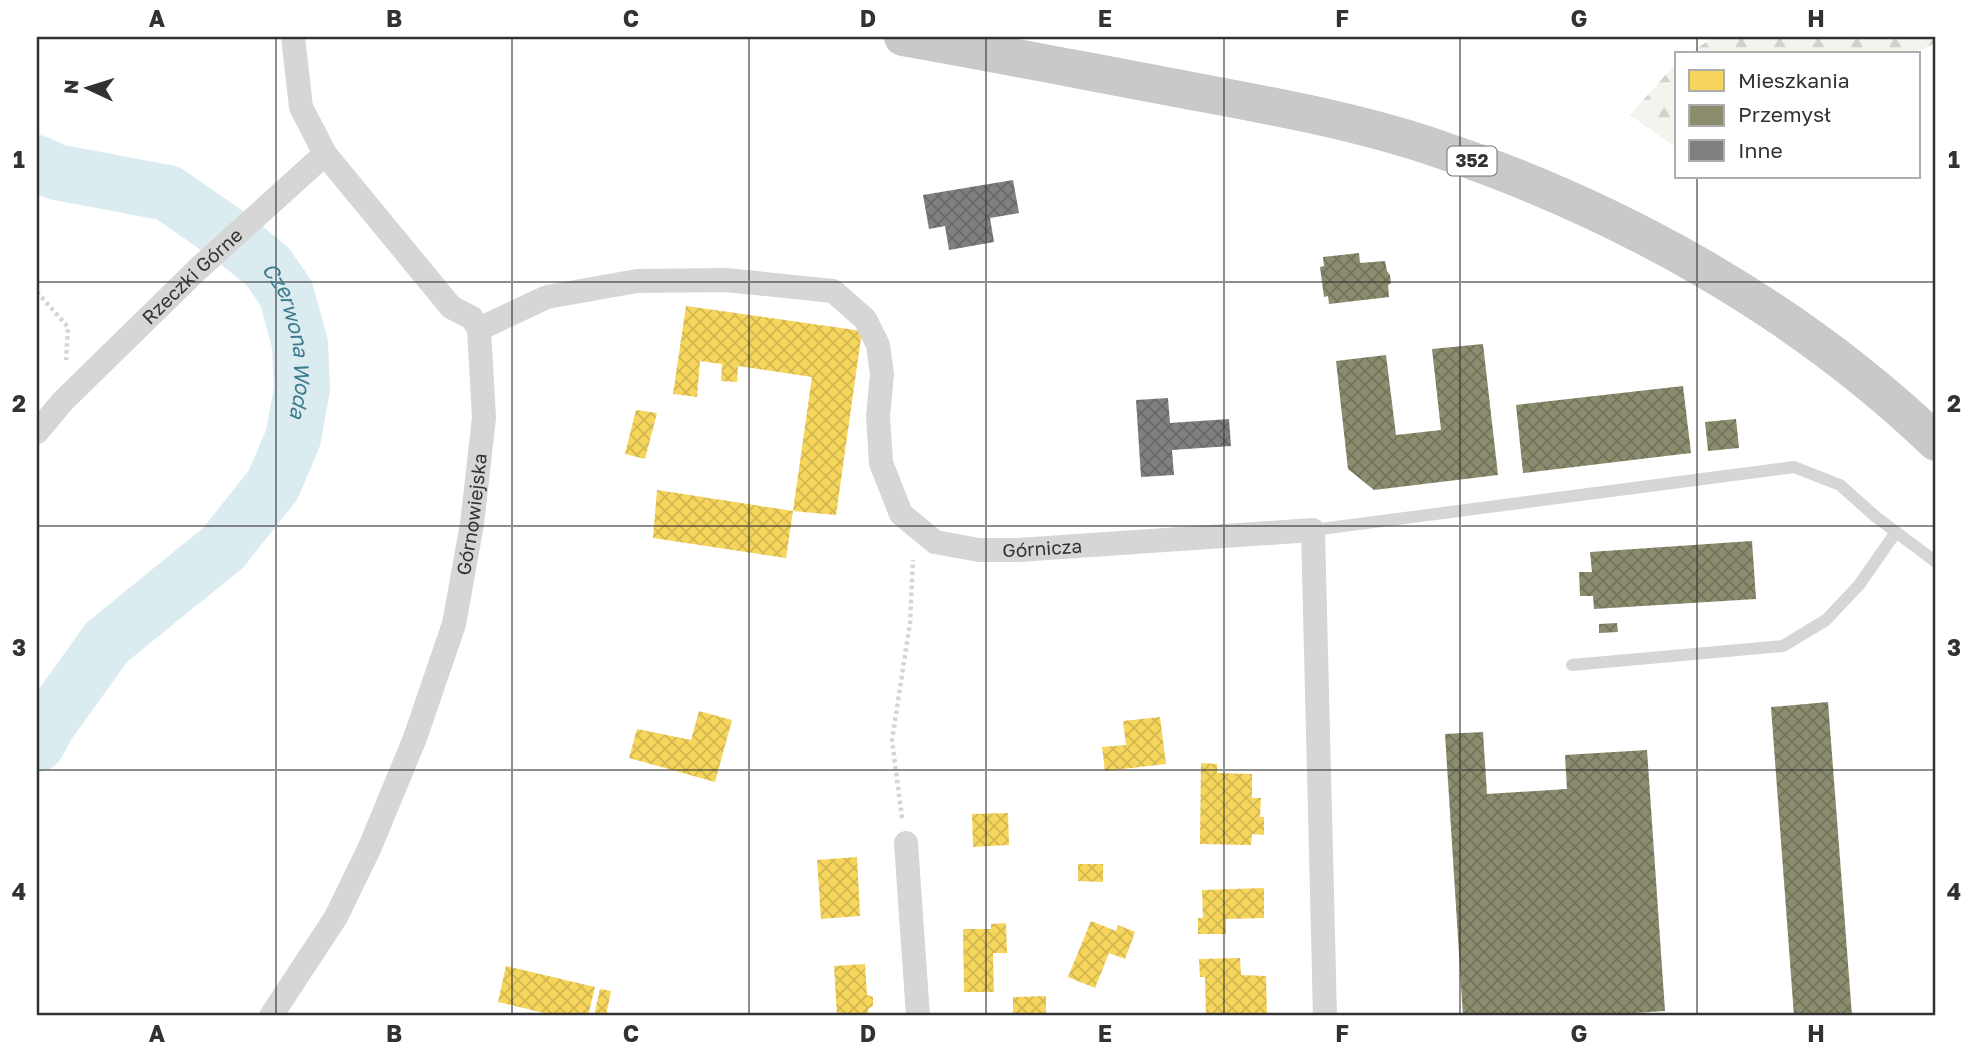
<svg xmlns="http://www.w3.org/2000/svg" width="1973" height="1053" font-family="'Golos Text',sans-serif">
  <style>
    .forest { fill: url(#forest-firs) }
    .homes { fill: url(#homes-cross-hatch) }
    .industry { fill: url(#industry-cross-hatch) }
    .lines { fill: none; stroke-linecap: round; stroke-linejoin: round }
    .river { stroke: #dbecf1; stroke-width: 56 }
    .building { fill: url(#building-cross-hatch) }
    .path { stroke: #d5d5d5; stroke-width: 4.5; stroke-dasharray: 3.5 3.5; stroke-linecap: butt }
    .service { stroke: #d6d6d6; stroke-width: 12 }
    .minor { stroke: #d6d6d6; stroke-width: 24 }
    .primary { stroke: #c9c9c9; stroke-width: 38 }
    .grid { fill: none; stroke: #323232; stroke-width: 2; stroke-opacity: 0.55 }
    .labels { text-anchor: middle; stroke-width: 7; stroke-linejoin: round; paint-order: stroke }
    .shield { fill: #fff; stroke: #707070; stroke-width: 2 }
    .shield-label { font-size: 18px; font-weight: bold; fill: #323232 }
    .street-label { font-size: 19px; fill: #323232; stroke: #fff }
    .water-label { font-size: 21px; font-style: italic; fill: #3e7c8d; stroke: #fff }
    .neatline { fill: none; stroke: #323232; stroke-width: 2.5 }
    .grid-label { font-size: 23px; text-anchor: middle; font-weight: bold; fill: #323232 }
  </style>
  <defs>
    <pattern id="forest-firs" width="22" height="20" patternUnits="userSpaceOnUse" patternTransform="scale(1.75)"><rect width="22" height="20" fill="#f2f4ed"/><path d="M5 1l3.5 6h-7zM16 11l3.5 6h-7z" fill="#d0d2cc"/></pattern>
    <pattern id="homes-cross-hatch" width="8" height="8" patternUnits="userSpaceOnUse" patternTransform="scale(1.75)"><rect width="8" height="8" fill="#f6d55c"/><path d="M0 0l8 8M0 8l8-8" fill="none" stroke="#d3b750"/></pattern>
    <pattern id="industry-cross-hatch" width="8" height="8" patternUnits="userSpaceOnUse" patternTransform="scale(1.75)"><rect width="8" height="8" fill="#8c8c6e"/><path d="M0 0l8 8M0 8l8-8" fill="none" stroke="#73735b"/></pattern>
    <pattern id="building-cross-hatch" width="8" height="8" patternUnits="userSpaceOnUse" patternTransform="scale(1.75)"><rect width="8" height="8" fill="#808080"/><path d="M0 0l8 8M0 8l8-8" fill="none" stroke="#696969"/></pattern>
  </defs>
  <rect width="100%" height="100%" fill="#fff"/>
  <!-- forest -->
  <path class="forest" d="M1714,37H1936V43L1910,54H1688Z
    M1677,62V148L1630,115Z"/>
  <!-- homes -->
  <path class="homes" d="M686,306L862,331L836,515L793,511L812,377L738,366L737,382L721,381L722,364L700,361L697,397L673,394Z
    M636,410L657,413L645,459L625,454Z
    M657,490L793,511L786,558L653,538Z
    M699,711L732,720L715,782L629,758L637,729L691,740Z
    M1160,717L1166,764L1105,771L1102,747L1126,745L1123,721Z
    M1201,763L1217,764V773L1252,774V798H1261L1260,817H1264V835L1252,834L1251,845L1200,844Z
    M1008,813L1009,845L973,847L972,814Z
    M857,857L860,916L821,919L817,860Z
    M1078,864H1103V882L1078,881Z
    M1264,888V918L1226,919V934H1198V918H1203L1202,890Z
    M1091,921L1116,931L1118,925L1135,932L1125,959L1109,953L1095,988L1068,977Z
    M1006,923L1007,953H993L994,992H964L963,929H991V924Z
    M1240,958L1241,975L1266,976L1267,1016H1206L1205,977H1200L1199,959Z
    M865,964L867,995L873,997V1006L868,1009L869,1016H837L834,966Z
    M506,966L595,987L588,1016H557L498,1002Z
    M600,989L611,991L606,1016H594Z
    M1046,996V1016H1013V997Z"/>
  <!-- industry -->
  <path class="industry" d="M1359,253L1360,263L1385,261L1387,271L1390,275L1391,283L1388,285L1389,297L1329,304L1328,296L1324,297L1320,267L1324,266L1323,257Z
    M1483,344L1498,475L1374,490L1348,469L1336,361L1386,355L1396,435L1441,430L1432,349Z
    M1683,386L1691,453L1523,473L1516,405Z
    M1736,419L1739,448L1708,451L1705,422Z
    M1752,541L1756,599L1594,609L1593,596H1580L1579,572H1592L1590,552Z
    M1617,623L1618,632L1599,633V624Z
    M1828,702L1852,1016H1794L1771,707Z
    M1483,732L1487,794L1567,789L1565,755L1647,750L1665,1011L1591,1016H1463L1445,734Z"/>
  <g class="lines">
    <!-- river -->
    <path class="river" id="s1" d="M37,163L56,172L168,193L234,239L268,267L286,293L300,344L302,389L293,438L273,485L223,548L107,642L48,724L37,744"/>
  </g>
  <!-- building -->
  <path class="building" d="M1013,180L1019,213L990,218L994,242L949,250L945,226L929,229L923,195Z
    M1168,398L1170,423L1229,419L1231,446L1172,450L1174,475L1141,477L1136,400Z"/>
  <g class="lines">
    <!-- path -->
    <path class="path" d="M37,292L68,327L66,360
      M902,818L892,740L910,623L913,560"/>
    <!-- service -->
    <path class="service" d="M1313,530L1794,467L1840,485L1876,517L1936,562
      M1572,665L1783,646L1826,620L1859,585L1896,532"/>
    <!-- minor -->
    <g class="minor">
      <path id="s2" d="M479,329L547,297L637,281L726,280L833,291L865,319L878,345L882,374L878,416L881,463L901,514L935,542L979,550H1018L1313,530L1325,1016"/>
      <path id="s3" d="M37,432L63,401L198,269L325,154"/>
      <path d="M906,843L918,1016"/>
      <path id="s4" d="M271,1016L336,917L370,847L415,738L454,624L472,524L484,418L479,329L472,318L451,307L325,154L301,107L293,37"/>
    </g>
    <!-- primary -->
    <path class="primary" d="M903,37C994,53 1085,71 1176,88C1261,104 1348,119 1430,146C1616,208 1794,306 1936,442"/>
  </g>
  <!-- grid -->
  <path class="grid" d="M276,37V1016M512,37V1016M749,37V1016M986,37V1016M1224,37V1016M1460,37V1016M1697,37V54M1697,177V1016M37,282H1936M37,526H1936M37,770H1936"/>
  <g class="labels">
    <!-- shield labels -->
    <rect class="shield" x="1447.5" y="146.5" width="49" height="29" rx="5"/>
    <g class="shield-label">
      <text x="1472" y="167">352</text>
    </g>
    <!-- street labels -->
    <g class="street-label">
      <text dy="7" stroke="none"><textPath href="#s3" startOffset="220">Rzeczki Górne</textPath></text>
      <text dy="7" stroke="none"><textPath href="#s4" startOffset="546">Górnowiejska</textPath></text>
      <text dy="7" stroke="none"><textPath href="#s2" startOffset="760">Górnicza</textPath></text>
    </g>
    <!-- water labels -->
    <g class="water-label">
      <text dy="7" stroke="none"><textPath href="#s1" startOffset="338">Czerwona Woda</textPath></text>
    </g>
  </g>
  <!-- border -->
  <rect width="1973" height="1053" fill="none" stroke="#ffffff" stroke-width="77"/>
  <!-- legend -->
  <rect x="1675" y="52" width="245" height="126" fill="#ffffff" stroke="#adadad" stroke-width="2"/>
  <rect x="1689" y="70" width="35" height="21" fill="#f6d55c" stroke="#adadad" stroke-width="2"/>
  <text x="1738" y="88" font-size="21" fill="#323232">Mieszkania</text>
  <rect x="1689" y="105" width="35" height="21" fill="#8c8c6e" stroke="#adadad" stroke-width="2"/>
  <text x="1738" y="122" font-size="21" fill="#323232">Przemysł</text>
  <rect x="1689" y="140" width="35" height="21" fill="#808080" stroke="#adadad" stroke-width="2"/>
  <text x="1738" y="158" font-size="21" fill="#323232">Inne</text>
  <!-- north arrow -->
  <g transform="translate(88 88) rotate(274)" stroke="#ffffff" stroke-width="5" paint-order="stroke">
  <path d="M0-5L12 26L0 18L-12 26Z" fill="#323232"/>
  <text y="-10" font-size="19" font-weight="bold" text-anchor="middle" fill="#323232">N</text>
  </g>
  <rect x="38" y="38" width="1896" height="976" class="neatline"/>
  <g class="grid-label">
    <text x="157" y="27">A</text>
    <text x="394" y="27">B</text>
    <text x="631" y="27">C</text>
    <text x="868" y="27">D</text>
    <text x="1105" y="27">E</text>
    <text x="1342" y="27">F</text>
    <text x="1579" y="27">G</text>
    <text x="1816" y="27">H</text>
    <text x="19" y="168">1</text>
    <text x="1954" y="168">1</text>
    <text x="19" y="412">2</text>
    <text x="1954" y="412">2</text>
    <text x="19" y="656">3</text>
    <text x="1954" y="656">3</text>
    <text x="19" y="900">4</text>
    <text x="1954" y="900">4</text>
    <text x="157" y="1042">A</text>
    <text x="394" y="1042">B</text>
    <text x="631" y="1042">C</text>
    <text x="868" y="1042">D</text>
    <text x="1105" y="1042">E</text>
    <text x="1342" y="1042">F</text>
    <text x="1579" y="1042">G</text>
    <text x="1816" y="1042">H</text>
  </g>
</svg>
